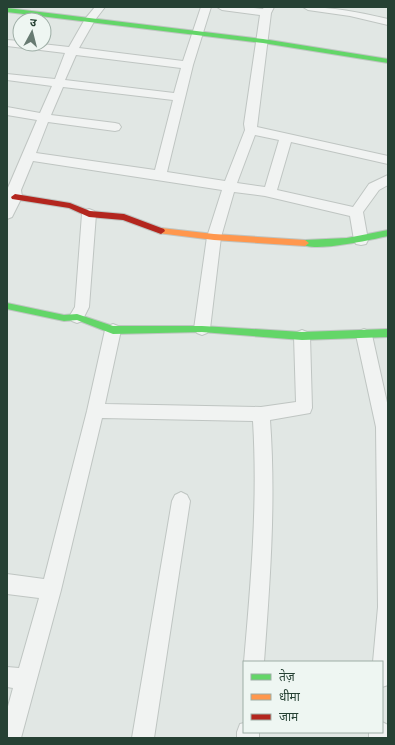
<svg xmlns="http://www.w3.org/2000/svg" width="395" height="745" font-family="Ubuntu,'Noto Sans Devanagari',sans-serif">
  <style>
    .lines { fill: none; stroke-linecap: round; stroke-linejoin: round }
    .street-casing { stroke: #bfc5c2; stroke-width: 2 }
    .fast-casing { stroke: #bfc5c2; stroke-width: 2 }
    .slow-casing { stroke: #bfc5c2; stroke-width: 2 }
    .jam-casing { stroke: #bfc5c2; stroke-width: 2 }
    .street { fill: #f1f3f2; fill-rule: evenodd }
    .fast { fill: #63d668; fill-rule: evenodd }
    .slow { fill: #ff974d; fill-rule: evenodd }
    .jam { fill: #b3261e; fill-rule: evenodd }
  </style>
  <rect width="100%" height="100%" fill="#e1e7e4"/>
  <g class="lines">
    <!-- street casing -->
    <g class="street-casing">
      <path id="street" d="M95,7H105L95,20L79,48L183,61L201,7H211L193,65L167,172L225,181L245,130L244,124L260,15L222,10L217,7H245L263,9L264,7H274L271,13L257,127L388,156V164L291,142L277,190L353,207L369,184L388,175V185L379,190L363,212L368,240L366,244L361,245L356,244L354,240L350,216L265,196L234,192L221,237L210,329L207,333L202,335L197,333L194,329L207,237L222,190L33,161L21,190L22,197L12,217L7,219V190L37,120L7,115V107L40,113L52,86L7,80V74L55,79L65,53L7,46V40L20,41V44H42L69,47L85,19ZM76,55L181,68L174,93L65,80ZM63,87L173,100L155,170L36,153L48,122L115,131L119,130L121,127L119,124L115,123L51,115ZM255,135L279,140L265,187L237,183Z
        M303,7C334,7 358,12 388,19V25L350,16L308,10Z
        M89,209L94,211L96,214L89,307L82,321L77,323L72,321L69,317L75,307L82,214L84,211Z
        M113,324L118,326L121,330L105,404L261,407L296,402L294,336L297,332L302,330L307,332L310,336L312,408L310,413L270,420C276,501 270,581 264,662H244C251,582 258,502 253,421L102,418L61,590L21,738H7V710L13,688L7,687V667L19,668L39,598L7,594V574L44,579L87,411L105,330L108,326Z
        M364,329L369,331L372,335L388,407V685L382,687V662H373L378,607L376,427L356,335L359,331Z
        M181,492L187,495L190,501L154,738H132L172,501L175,495Z
        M382,722L388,725V738H369V732H382Z
        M244,723V732H259V738H237V732L240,724Z"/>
    </g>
    <!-- fast casing -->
    <g class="fast-casing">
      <path id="fast" d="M7,8L263,39L388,59V63L263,43L7,12Z
        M388,230V236C374,239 310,254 301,243L305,240L347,238Z
        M7,303L64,315L77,314L113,326H202L302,332L388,329V337L302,340L202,332L113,334L77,320L64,321L7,309Z"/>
    </g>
    <!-- slow casing -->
    <g class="slow-casing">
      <path id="slow" d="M161,228L214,234L305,240L309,243L305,246L214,240L158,233L157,231Z"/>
    </g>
    <!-- jam casing -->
    <g class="jam-casing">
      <path id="jam" d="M15,194L70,203L90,211L124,214L164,229L165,231L161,234L123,220L89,217L69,208L12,199L11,197Z"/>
    </g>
    <!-- street -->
    <use href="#street" class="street"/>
    <!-- fast -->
    <use href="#fast" class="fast"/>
    <!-- slow -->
    <use href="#slow" class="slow"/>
    <!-- jam -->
    <use href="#jam" class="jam"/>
  </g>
  <!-- border -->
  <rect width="395" height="745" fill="none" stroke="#264134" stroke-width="16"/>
  <!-- legend -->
  <rect x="243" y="661" width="140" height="72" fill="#eef6f2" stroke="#9eaea6"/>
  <rect x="251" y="674" width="20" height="6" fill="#63d668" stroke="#9eaea6"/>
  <text x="279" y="681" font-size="12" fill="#264134">तेज़</text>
  <rect x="251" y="694" width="20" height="6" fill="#ff974d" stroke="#9eaea6"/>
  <text x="279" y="701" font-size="12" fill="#264134">धीमा</text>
  <rect x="251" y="714" width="20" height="6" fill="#b3261e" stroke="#9eaea6"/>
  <text x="279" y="721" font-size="12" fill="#264134">जाम</text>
  <!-- north arrow -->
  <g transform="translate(32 32) rotate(7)"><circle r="19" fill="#eef6f2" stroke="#9eaea6"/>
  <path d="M0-3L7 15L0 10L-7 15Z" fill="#677b72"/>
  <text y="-6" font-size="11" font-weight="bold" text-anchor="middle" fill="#264134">उ</text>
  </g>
</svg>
